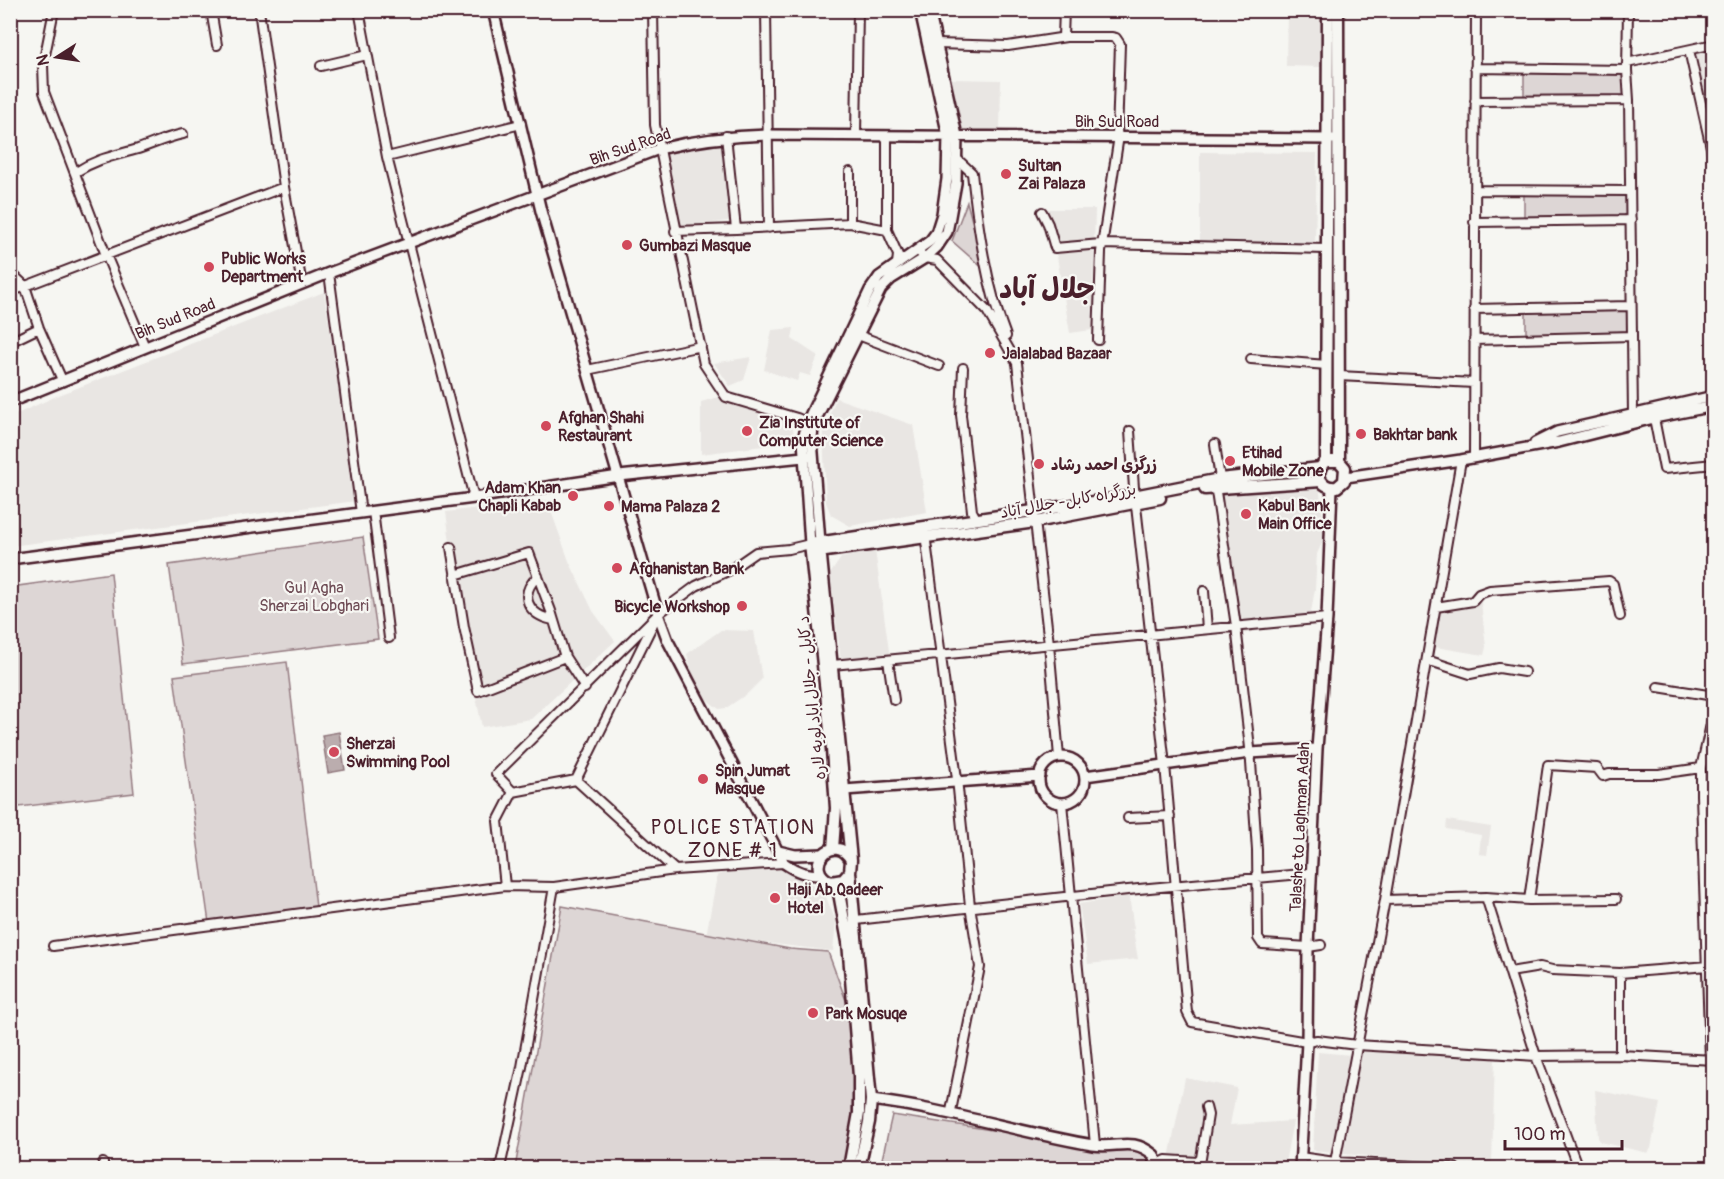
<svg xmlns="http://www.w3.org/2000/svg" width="1724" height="1179" font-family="Pangolin,'Playpen Sans Arabic',sans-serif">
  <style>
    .built { fill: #e9e6e3 }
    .green { fill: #ddd6d5; stroke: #947a80; stroke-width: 1.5 }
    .water { fill: #bbadae; stroke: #8e747a; stroke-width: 1.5 }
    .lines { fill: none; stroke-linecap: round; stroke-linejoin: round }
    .minor-casing { stroke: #4a1f2b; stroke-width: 12 }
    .major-casing { stroke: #4a1f2b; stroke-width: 14 }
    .highway-casing { stroke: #4a1f2b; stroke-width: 15 }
    .minor { stroke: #f6f6f2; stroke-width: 8 }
    .major { stroke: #f6f6f2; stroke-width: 9 }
    .highway { stroke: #f6f6f2; stroke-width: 10 }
    .poi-dot { fill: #d1495b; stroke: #f6f6f2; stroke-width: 2 }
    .labels { text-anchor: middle; stroke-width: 4.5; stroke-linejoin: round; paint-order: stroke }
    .street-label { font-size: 16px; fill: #4a1f2b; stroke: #f6f6f2 }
    .poi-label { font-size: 16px; font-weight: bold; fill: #4a1f2b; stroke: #f6f6f2; text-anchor: start }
    .park-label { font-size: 16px; fill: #6f4d56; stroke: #f6f6f2 }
    .quarter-label { font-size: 20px; letter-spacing: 1.5px; fill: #4a1f2b; stroke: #f6f6f2 }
    .town-label { font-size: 28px; font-weight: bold; fill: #4a1f2b; stroke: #f6f6f2 }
  </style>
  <rect width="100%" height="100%" fill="#f6f6f2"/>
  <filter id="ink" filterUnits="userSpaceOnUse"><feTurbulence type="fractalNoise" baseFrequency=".0167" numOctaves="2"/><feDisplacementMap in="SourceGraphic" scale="12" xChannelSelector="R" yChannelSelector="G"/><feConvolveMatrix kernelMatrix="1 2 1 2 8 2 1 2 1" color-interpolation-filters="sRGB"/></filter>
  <g filter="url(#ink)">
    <!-- built -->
    <path class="built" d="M1287,11H1322L1321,67L1286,66Z
      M1713,49V108L1704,110L1692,54Z
      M951,79L1001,80L1000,133L960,132Z
      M726,137L735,220L675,228L666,149Z
      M1200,152L1317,153L1315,245L1200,242Z
      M1046,209H1095L1092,330L1070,333L1055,245Z
      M324,292L356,501L11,546L10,417L59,395Z
      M794,328L792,339L818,356L810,376L800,373L797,381L764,370L772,330Z
      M751,357L744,380L730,386L714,363Z
      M722,396L792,420L795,442L701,454V402Z
      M836,398L913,425L927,512L850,526L831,515L826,502L823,432Z
      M1319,484L1325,536L1317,554L1315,589L1310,618L1239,635L1219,492Z
      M547,500L569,561L593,611L615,641L531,719L482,727L460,618L446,512Z
      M875,550L890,658L841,662L830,574L841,558Z
      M1481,602L1486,647L1484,655L1435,647L1439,610Z
      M721,630L754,631L762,679L747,694L726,708L719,709L697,692L687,654Z
      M1447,820L1491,827L1487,855L1479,854L1481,835L1446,829Z
      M777,865L793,876L812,884L825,894L836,922L833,951L706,936L717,876L731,869Z
      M1129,896L1134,929L1129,930H1133L1138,959L1088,964L1079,904Z
      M1362,1047L1426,1053L1495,1057L1492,1163L1486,1166L1343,1154Z
      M1318,1052L1351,1055L1333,1152L1313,1150Z
      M1185,1078L1237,1088L1230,1125L1293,1121L1284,1168H1167Z
      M1595,1090L1660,1103L1651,1148L1648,1153L1601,1142L1598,1138Z"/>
    <!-- green -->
    <path class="green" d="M1524,73H1626V98H1524Z
      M1524,194L1627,196V218L1524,219Z
      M967,202L985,270L952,241Z
      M1627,310V335L1526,337V311Z
      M363,537L378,639L183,664L169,565Z
      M111,573L134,793L11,808V587Z
      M287,662L316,907L209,923L174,676Z
      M562,906L790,949L828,952L851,1014L854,1064L851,1139L845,1168H515Z
      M892,1115L1152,1154L1149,1168H880Z"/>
    <!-- water -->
    <path class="water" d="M339,732L345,770L328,773L322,735Z"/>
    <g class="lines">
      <!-- minor casing -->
      <g class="minor-casing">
        <path id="minor" d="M54,10L43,65L44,92L106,255L145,347
          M211,10L217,45
          M259,10L284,187L302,284
          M359,10L387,157L474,498
          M653,10L655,125L704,364L726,397L797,418L811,424
          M766,10L769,228
          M1064,10L1063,37H1066
          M1628,10L1627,70L1629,100L1633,414
          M936,44L1008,46L1066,37H1111L1116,38L1120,44L1117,136H1119L1101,252L1098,340
          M1689,50L1714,161
          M1627,63L1714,44
          M321,66L367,55
          M1475,68L1627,70
          M1475,101L1629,100
          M726,136L736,229L850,223L887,230L898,255L897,264
          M856,136L858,10
          M387,157L521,124
          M957,159L972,173C978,228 986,285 1006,336
          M76,172C98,158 114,156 138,149C153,144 167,137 183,134
          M850,172V223
          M1475,190L1630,191
          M1042,212L1048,224L1055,248L1101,244L1327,249
          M1474,222L1631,220
          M887,230V136
          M675,231L736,229
          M918,251L925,258L937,260L987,311L1017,363L1049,644L1059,757
          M10,272L25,286L39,328L62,380
          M329,273L361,513
          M10,292L284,187
          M1474,309L1631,306
          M858,335L939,366
          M1474,340L1632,336
          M10,342L39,328
          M1251,359L1327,365
          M963,368L961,415L972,511L977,520
          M587,370L701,346
          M1339,376L1474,383
          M1654,418L1664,469L1714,464
          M1130,431L1134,488L1165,765L1187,1012L1192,1022L1307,1042L1317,1040L1357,1045L1536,1056L1620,1055L1714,1060
          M1215,444L1220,479
          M1474,458L1476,10
          M1215,485L1236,626L1250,748L1257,850L1258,938L1262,944L1308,947L1321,945
          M373,511L389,638
          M925,534L957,779L970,906L980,967L951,1111L952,1113
          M451,547L464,627L478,691L565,657
          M455,575L529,553L551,611L565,657L585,688
          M538,576C517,596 529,615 553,620
          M1204,591L1207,629
          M1436,607L1473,601L1479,594L1490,590L1609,581L1613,584L1620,616
          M1713,623H1714
          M888,660L894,700
          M1427,660L1470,674L1499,668L1524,672
          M832,665L1327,618
          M1658,687L1714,696
          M576,780L655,620
          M513,792L576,780L675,870
          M1062,803L1095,1145
          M1128,818L1170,816
          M554,887L505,886L498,821L513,792L496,774L658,614L696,586L730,570L756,552L789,549L810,544
          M1486,897L1536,1056L1578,1168
          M1385,900L1486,897L1529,900L1616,899
          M1529,900L1548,765L1597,768L1603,776L1609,774H1659L1701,768
          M856,920L1128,890L1312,873
          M53,946L505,886
          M1510,972L1540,967L1552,970L1620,973L1708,966
          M1620,1055V973
          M1710,1060L1701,795V768L1714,711
          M1155,1156L1158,1164L1166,1160L1198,1162L1201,1158L1208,1115L1206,1107
          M1300,1157L1335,1162L1455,1168
          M1335,1162L1385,900L1461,460
          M103,1163L104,1168
          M489,1168L501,1167
          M500,1168L522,1067L554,887L675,870L784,863"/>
      </g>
      <!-- major casing -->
      <g class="major-casing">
        <path id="major" d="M493,10L541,211L658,614L668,641L784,863C797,872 806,875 822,875
          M10,402L329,273L659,149C696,140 728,136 767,135L1333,139
          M1535,443L1557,432L1714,396
          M1346,477L1461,460L1559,442L1654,418L1714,406
          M820,542L812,440L813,425L881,289L891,279L925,258L937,247L947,232L949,222L956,183L957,136L929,10
          M810,544L803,440L807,422L870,290L879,277L930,241L936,233L942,214L947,179L948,136L920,10
          M10,559L474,498L619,476L813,456
          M1039 780a23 23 0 1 1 46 0a23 23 0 1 1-46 0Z
          M1085,776L1250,753L1317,749
          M844,790L1040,776
          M778,851L795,855L823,854
          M871,1100C946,1109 1018,1132 1093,1145C1118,1149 1131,1136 1154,1155V1168
          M1300,1168L1307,1042L1308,947L1317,749L1327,618L1332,487"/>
      </g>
      <!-- highway casing -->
      <g class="highway-casing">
        <path id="highway" d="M1338,10L1339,461
          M1326,461H1339L1345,468L1344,481L1337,487C1320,489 1313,472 1326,461L1328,10
          M1205,489L1321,481
          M820,547L851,860
          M811,553L1035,522L1160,498
          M833,849L836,808L832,749L810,544L1134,496L1220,479L1320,468
          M850,872L843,880L831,882C800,868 835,830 851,860L850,872L871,1100L869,1122L859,1168
          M837,882L848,942L859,1076V1113L849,1168"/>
      </g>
      <!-- minor -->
      <use href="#minor" class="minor"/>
      <!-- major -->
      <use href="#major" class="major"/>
      <!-- highway -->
      <use href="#highway" class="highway"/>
    </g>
  </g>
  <!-- markers -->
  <g class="poi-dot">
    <circle cx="1006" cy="174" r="6"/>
    <circle cx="627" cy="245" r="6"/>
    <circle cx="209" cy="267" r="6"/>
    <circle cx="990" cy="353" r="6"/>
    <circle cx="546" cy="426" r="6"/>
    <circle cx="747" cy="431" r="6"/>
    <circle cx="1361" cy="434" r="6"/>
    <circle cx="1230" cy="461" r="6"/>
    <circle cx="1039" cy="464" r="6"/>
    <circle cx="573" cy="496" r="6"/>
    <circle cx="609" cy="506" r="6"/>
    <circle cx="1246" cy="514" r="6"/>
    <circle cx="617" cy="568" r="6"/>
    <circle cx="742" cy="606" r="6"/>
    <circle cx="334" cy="752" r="6"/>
    <circle cx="703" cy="779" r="6"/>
    <circle cx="775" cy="898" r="6"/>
    <circle cx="813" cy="1013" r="6"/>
  </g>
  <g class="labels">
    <!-- street labels -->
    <g class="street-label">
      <text x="1117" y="127">Bih Sud Road</text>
      <text transform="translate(630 146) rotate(-19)" y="6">Bih Sud Road</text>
      <text transform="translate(175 318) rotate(-22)" y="6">Bih Sud Road</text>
      <text transform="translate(1068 500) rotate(-10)" y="6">بزرگراه کابل- جلال آباد</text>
      <text transform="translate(811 698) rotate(-96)" y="6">د کابل - جلال اباد لویه لاره</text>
      <text transform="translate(1299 827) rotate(-87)" y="6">Talashe to Laghman Adah</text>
    </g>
    <!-- poi labels -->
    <g class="poi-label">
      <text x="1018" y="171">Sultan<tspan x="1018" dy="18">Zai Palaza</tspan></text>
      <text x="639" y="251">Gumbazi Masque</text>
      <text x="221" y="264">Public Works<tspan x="221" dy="18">Department</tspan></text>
      <text x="1002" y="359">Jalalabad Bazaar</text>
      <text x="558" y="423">Afghan Shahi<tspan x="558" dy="18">Restaurant</tspan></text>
      <text x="759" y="428">Zia Institute of<tspan x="759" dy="18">Computer Science</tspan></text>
      <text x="1373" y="440">Bakhtar bank</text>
      <text x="1242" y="458">Etihad<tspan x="1242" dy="18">Mobile Zone</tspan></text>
      <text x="1051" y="470">زرگری احمد رشاد</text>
      <text x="561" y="493" text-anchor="end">Adam Khan<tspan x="561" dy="18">Chapli Kabab</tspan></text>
      <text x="1258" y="511">Kabul Bank<tspan x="1258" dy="18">Main Office</tspan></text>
      <text x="621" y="512">Mama Palaza 2</text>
      <text x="629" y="574">Afghanistan Bank</text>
      <text x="730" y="612" text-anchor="end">Bicycle Workshop</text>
      <text x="346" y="749">Sherzai<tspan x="346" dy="18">Swimming Pool</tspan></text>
      <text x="715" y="776">Spin Jumat<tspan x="715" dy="18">Masque</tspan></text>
      <text x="787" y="895">Haji Ab.Qadeer<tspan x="787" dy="18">Hotel</tspan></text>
      <text x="825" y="1019">Park Mosuqe</text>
    </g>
    <!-- park labels -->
    <g class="park-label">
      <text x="314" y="593">Gul Agha<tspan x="314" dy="18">Sherzai Lobghari</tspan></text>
    </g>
    <!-- quarter labels -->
    <g class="quarter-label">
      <text x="733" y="834">POLICE STATION<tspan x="733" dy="23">ZONE # 1</tspan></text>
    </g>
    <!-- town labels -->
    <g class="town-label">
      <text x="1047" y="298">جلال آباد</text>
    </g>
  </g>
  <!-- margin -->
  <rect width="1724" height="1179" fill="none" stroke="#f6f6f2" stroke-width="36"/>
  <rect x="18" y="18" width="1688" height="1143" fill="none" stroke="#4a1f2b" stroke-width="2" filter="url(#ink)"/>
  <!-- north arrow -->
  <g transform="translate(57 57) rotate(258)" stroke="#f6f6f2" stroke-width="4.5" paint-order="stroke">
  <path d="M0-4.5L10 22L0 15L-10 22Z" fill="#4a1f2b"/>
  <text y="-9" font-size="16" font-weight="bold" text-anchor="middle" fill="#4a1f2b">N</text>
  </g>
  <!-- scale -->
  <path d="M1505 1140v9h117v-9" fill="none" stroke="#4a1f2b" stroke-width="3"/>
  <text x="1514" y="1140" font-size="18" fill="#4a1f2b" stroke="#f6f6f2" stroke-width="4.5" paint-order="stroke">100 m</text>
</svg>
